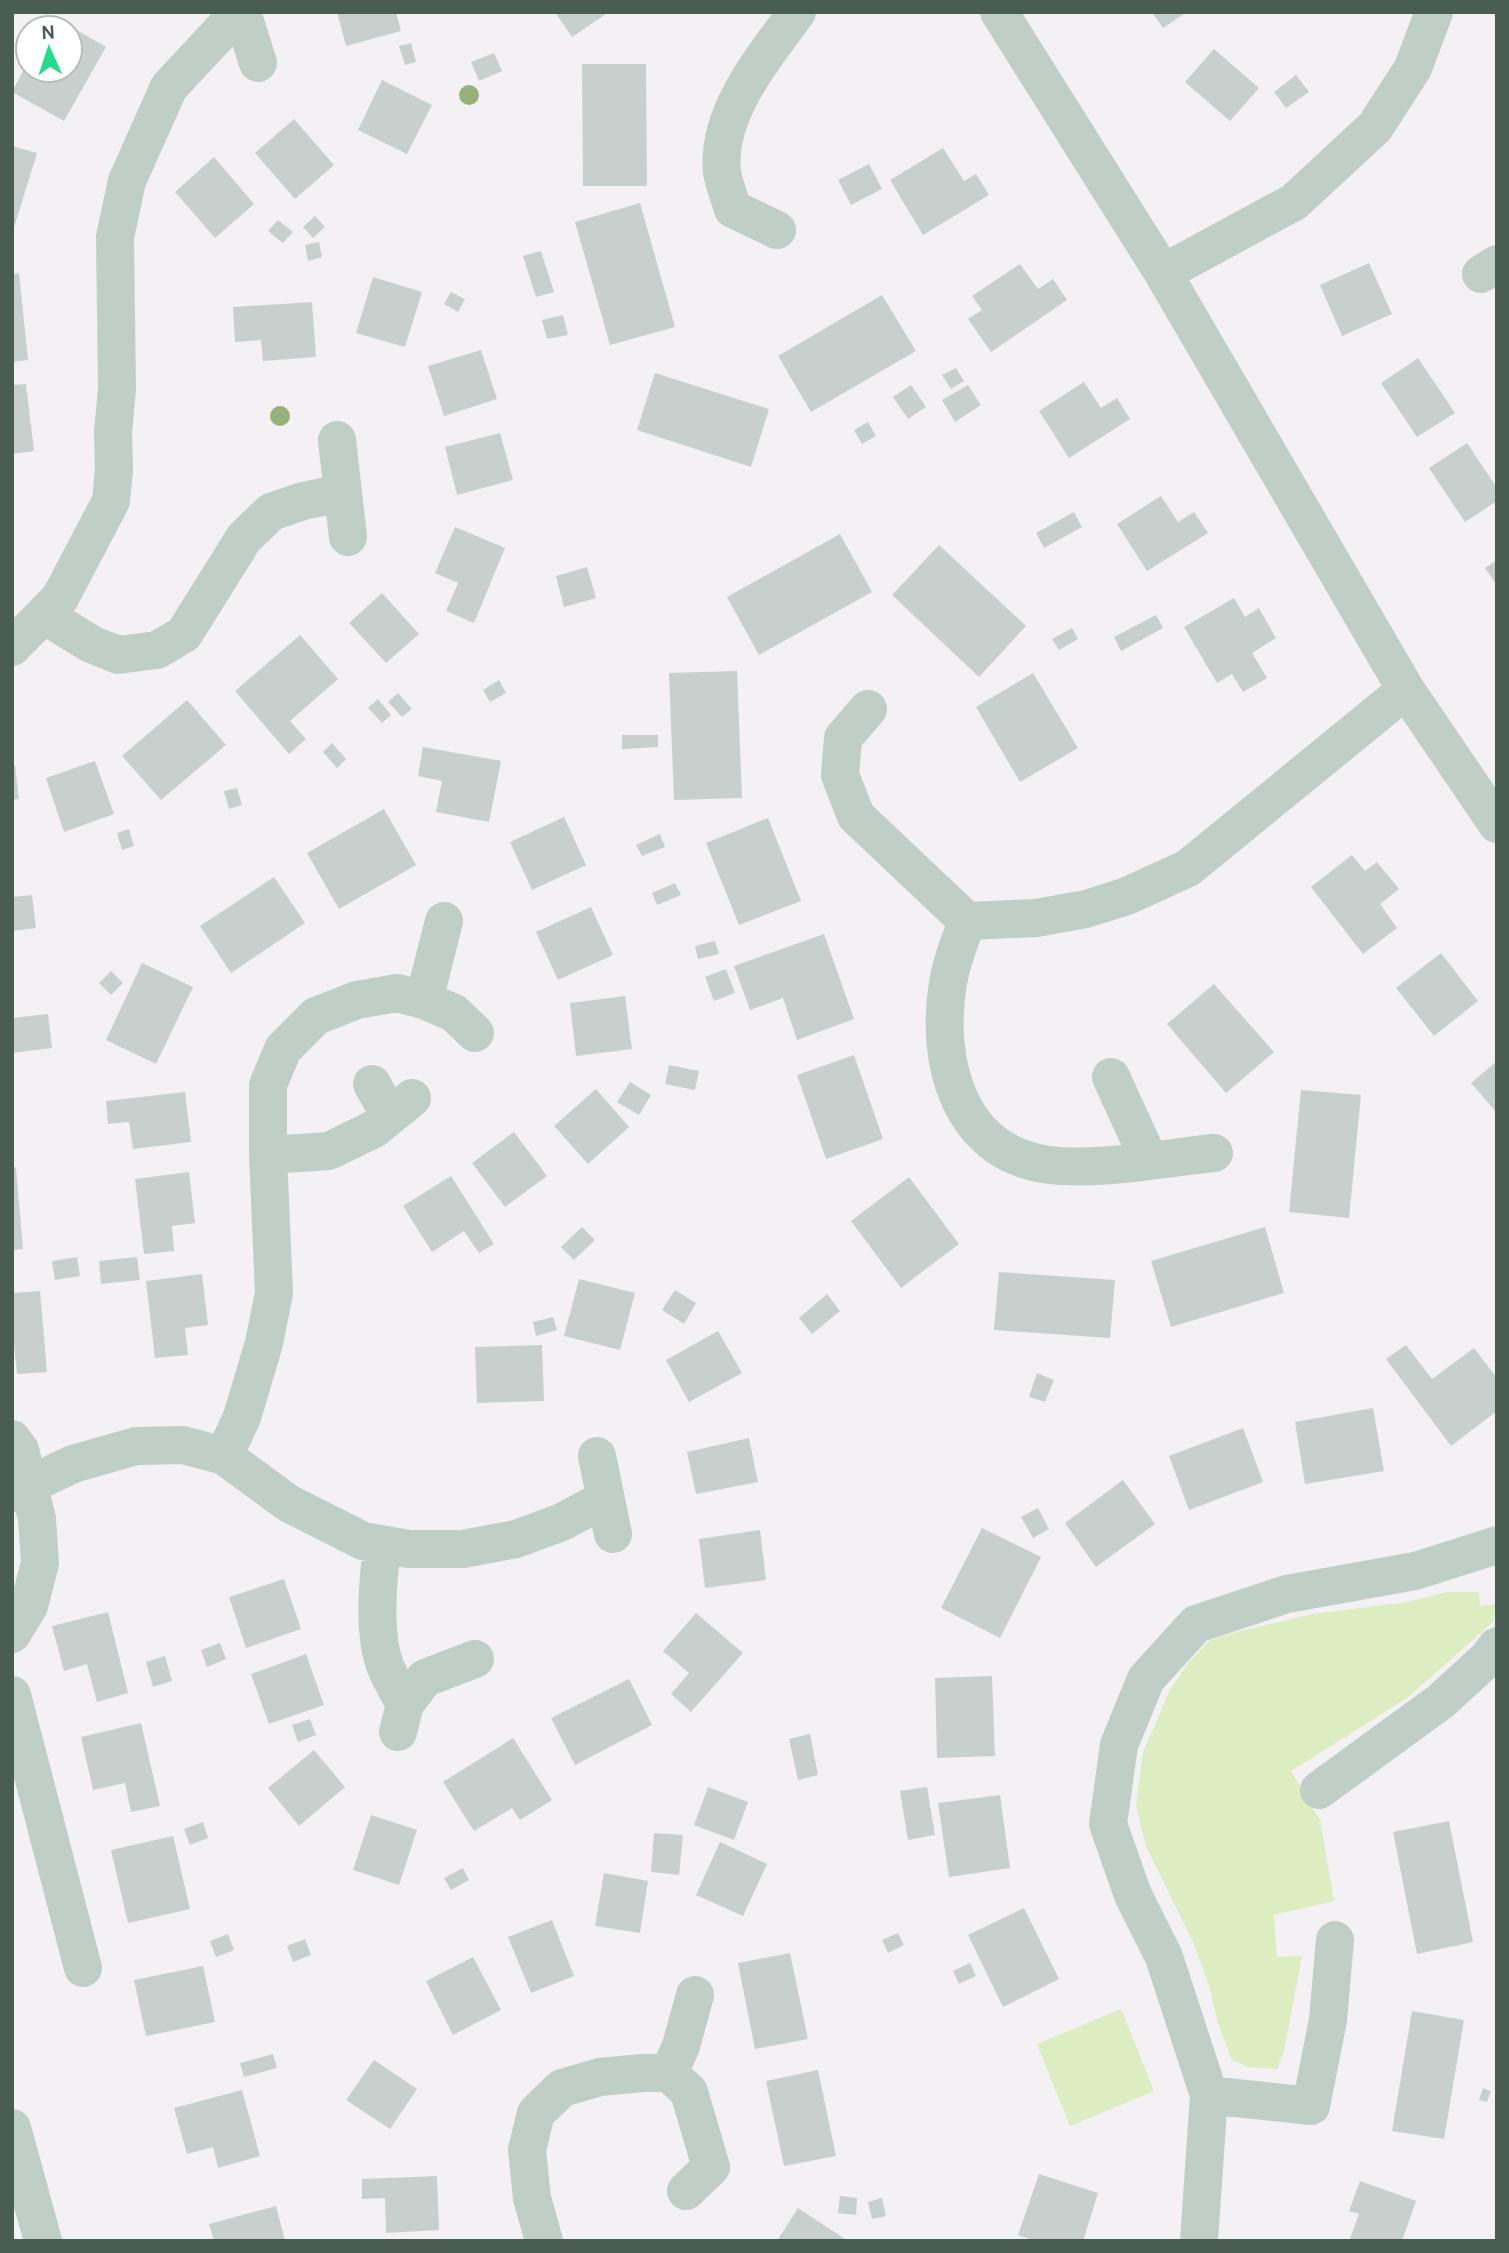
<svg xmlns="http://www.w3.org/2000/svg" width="1509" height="2253" font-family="Cabin,sans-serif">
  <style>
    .green { fill: #dcedc2 }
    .building { fill: #c8d0cd }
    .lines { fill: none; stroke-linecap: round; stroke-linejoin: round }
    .minor { stroke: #bfcec7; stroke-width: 38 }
    .tree { fill: #97b17d }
  </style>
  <rect width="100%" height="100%" fill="#f3f1f3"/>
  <!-- green -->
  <path class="green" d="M1447,1592H1479L1480,1606L1497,1604L1493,1622L1407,1698L1291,1771L1320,1820L1334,1901L1274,1915L1277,1957L1302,1956L1284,2051L1277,2069L1248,2067L1232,2060L1218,2023L1209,1985L1192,1940L1146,1846L1136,1806L1143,1752L1170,1690L1188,1663L1210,1640L1236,1632L1313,1614L1408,1602Z
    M1121,2009L1154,2091L1070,2126L1037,2044Z"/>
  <!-- building -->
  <path class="building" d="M337,12H396L401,31L346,46Z
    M555,12H609L572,37Z
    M1152,12H1187L1163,28Z
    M54,17L106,47L64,121L12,92L28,61V70H70V28H47Z
    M411,43L416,62L405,65L399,46Z
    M1214,49L1259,88L1230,121L1185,82Z
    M494,53L502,71L479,81L471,62Z
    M582,64H646L647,186H583Z
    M1296,75L1309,92L1286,108L1274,92Z
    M382,80L432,105L407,154L358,130Z
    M294,119L334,165L295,199L255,153Z
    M12,146L37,153L13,231H12Z
    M943,148L964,181L976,174L989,195L923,235L890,180Z
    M214,157L254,204L215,238L175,192Z
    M869,164L882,189L851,205L838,180Z
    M640,203L675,327L610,345L575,222Z
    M315,216L325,227L313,238L303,227Z
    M278,220L293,232L283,243L268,231Z
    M319,242L322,257L308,261L305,245Z
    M541,251L554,292L536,297L523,256Z
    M1369,263L1392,314L1342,336L1320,285Z
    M1020,264L1038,289L1053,279L1067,300L991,352L968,319L982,310L972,296Z
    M19,273L28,360L12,362V274Z
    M373,277L422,292L405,347L356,333Z
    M451,292L465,299L458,312L444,304Z
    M882,295L916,351L811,412L778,356Z
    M312,302L316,357L263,361L261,340L235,342L233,307Z
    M563,315L568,335L547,339L542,320Z
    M481,350L497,399L444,416L428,366Z
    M1418,358L1455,413L1417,437L1381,383Z
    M956,368L964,381L951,389L942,375Z
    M655,373L769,409L751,467L637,430Z
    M1084,382L1101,408L1117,398L1130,419L1069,458L1039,411Z
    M26,384L34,451L12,454V385Z
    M911,385L926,407L908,419L893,397Z
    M968,385L981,405L955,422L942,400Z
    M868,422L876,436L862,444L854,430Z
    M500,433L513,480L457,495L445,447Z
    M1467,443L1497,488V501L1465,522L1429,468Z
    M1161,496L1178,522L1194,512L1208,533L1147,571L1117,524Z
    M1074,512L1082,527L1044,548L1036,533Z
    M455,527L505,548L474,623L446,611L458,583L435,573Z
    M840,534L872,592L759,655L727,597Z
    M939,545L1026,626L979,677L892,595Z
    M1497,560V586L1485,568Z
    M587,567L596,598L564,607L556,576Z
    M382,593L419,634L386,663L349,623Z
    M1234,598L1245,617L1259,608L1276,638L1252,653L1267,678L1243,692L1232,674L1217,683L1184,627Z
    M1156,615L1163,628L1121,651L1114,637Z
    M1072,628L1078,639L1059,650L1052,639Z
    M300,635L338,679L290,721L306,739L289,754L235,691Z
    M737,671L742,798L674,800L669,673Z
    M1033,673L1078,748L1020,782L976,707Z
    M499,680L506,693L490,702L483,690Z
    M398,693L412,709L402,717L388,702Z
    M378,699L391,715L382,723L368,708Z
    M187,700L226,745L161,800L122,756Z
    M622,735H658V747L622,749Z
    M332,743L346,759L337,768L323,752Z
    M423,747L501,761L489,822L436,812L442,781L418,776Z
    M95,761L114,814L64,832L46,778Z
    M15,765L19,799L12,800V766Z
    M237,788L242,805L229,809L224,791Z
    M384,809L416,865L339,909L307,853Z
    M564,817L586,865L532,890L510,842Z
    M768,818L801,901L739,925L706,843Z
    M129,829L134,846L122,850L117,833Z
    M660,834L665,847L642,856L636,845Z
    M1352,855L1365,871L1377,862L1399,889L1380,904L1397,928L1363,954L1311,887Z
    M274,877L305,923L231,973L200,926Z
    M675,883L681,895L657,905L652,893Z
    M32,895L36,928L12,931V897Z
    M591,907L613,955L558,980L536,932Z
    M824,934L854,1019L797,1040L783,998L750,1010L734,966Z
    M715,941L719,954L698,959L695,946Z
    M1441,953L1478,1001L1434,1036L1396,988Z
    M142,963L193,987L156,1064L106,1040Z
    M726,969L735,993L714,1001L705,977Z
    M111,971L123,983L111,995L99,983Z
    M1214,984L1274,1052L1226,1093L1167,1024Z
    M625,996L632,1049L576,1056L570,1003Z
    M48,1014L52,1048L12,1053V1018Z
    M854,1055L883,1139L826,1159L797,1075Z
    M1497,1061V1113L1471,1083Z
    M669,1065L699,1071L695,1090L665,1084Z
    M630,1082L651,1095L639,1115L617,1102Z
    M596,1089L629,1127L588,1164L554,1126Z
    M1301,1090L1361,1095L1349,1218L1289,1212Z
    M185,1092L191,1142L133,1149L129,1122L108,1124L106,1101Z
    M514,1132L547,1176L505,1207L472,1163Z
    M16,1167L23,1249L12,1250V1168Z
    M189,1172L195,1223L172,1226L174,1251L144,1254L135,1179Z
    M451,1176L494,1244L479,1253L464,1231L432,1252L403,1206Z
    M909,1177L959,1244L901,1288L851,1221Z
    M582,1227L595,1240L574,1260L561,1247Z
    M1265,1227L1284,1293L1171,1327L1151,1261Z
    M77,1257L80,1276L55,1280L52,1261Z
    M137,1257L140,1280L101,1284L99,1261Z
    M999,1272L1115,1280L1110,1338L994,1330Z
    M202,1274L208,1325L185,1328L188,1355L155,1358L146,1281Z
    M579,1279L635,1293L620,1350L564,1336Z
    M675,1290L696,1303L684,1324L662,1310Z
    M40,1291L47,1372L17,1374L14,1344H12V1293Z
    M827,1294L840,1311L812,1334L799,1318Z
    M553,1317L557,1330L536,1336L533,1322Z
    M718,1331L742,1373L689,1402L666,1360Z
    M542,1345L544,1401L477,1403L475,1347Z
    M1406,1345L1432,1379L1474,1348L1497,1378V1411L1451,1446L1386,1359Z
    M1037,1373L1054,1380L1045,1402L1029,1397Z
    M1373,1408L1384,1471L1305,1484L1295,1422Z
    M1243,1428L1263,1482L1189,1510L1169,1456Z
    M749,1438L758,1482L696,1494L687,1452Z
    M1123,1480L1155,1524L1096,1567L1065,1523Z
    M1038,1508L1049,1529L1033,1538L1021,1517Z
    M982,1528L1041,1557L1000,1638L941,1608Z
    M760,1530L766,1580L705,1588L699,1539Z
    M284,1579L301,1629L246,1648L229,1597Z
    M108,1612L128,1693L97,1702L87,1664L64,1671L52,1626Z
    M696,1613L743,1653L691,1712L671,1694L689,1673L663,1651Z
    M220,1643L226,1659L207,1667L201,1650Z
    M306,1654L324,1705L269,1724L251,1674Z
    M165,1656L172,1681L153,1687L146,1662Z
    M992,1676L995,1756L937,1758L935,1678Z
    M629,1679L652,1725L575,1765L551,1718Z
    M310,1719L316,1735L298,1742L292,1725Z
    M141,1723L160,1806L131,1812L125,1783L93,1790L81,1737Z
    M810,1734L818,1775L798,1780L789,1739Z
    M513,1738L552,1800L520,1820L512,1808L474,1831L443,1782Z
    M314,1750L345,1787L299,1826L268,1788Z
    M708,1787L748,1802L734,1840L694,1825Z
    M927,1787L935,1835L908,1840L900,1791Z
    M1000,1795L1010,1868L949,1877L938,1803Z
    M371,1815L417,1830L399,1885L353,1870Z
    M1449,1821L1473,1942L1417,1954L1393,1832Z
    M203,1822L208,1838L190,1845L184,1829Z
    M654,1833L683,1835L679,1875L651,1872Z
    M173,1836L190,1909L128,1923L111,1850Z
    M720,1842L767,1864L743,1916L696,1895Z
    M463,1868L469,1880L451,1890L444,1878Z
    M604,1873L648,1881L640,1933L595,1926Z
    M1024,1908L1059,1979L1003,2007L968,1935Z
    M552,1920L574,1976L531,1993L508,1937Z
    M898,1933L904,1945L888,1953L882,1940Z
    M228,1934L234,1950L216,1957L210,1941Z
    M305,1939L311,1955L293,1962L287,1946Z
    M790,1953L808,2039L755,2049L738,1963Z
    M473,1957L501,2010L453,2035L426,1981Z
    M970,1963L976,1976L959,1984L953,1971Z
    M203,1966L215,2022L146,2036L134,1980Z
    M1412,2011L1464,2020L1444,2139L1392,2131Z
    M273,2054L277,2068L244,2077L240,2063Z
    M374,2060L417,2089L390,2129L346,2100Z
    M818,2070L836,2156L784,2166L766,2081Z
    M1483,2088L1491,2091L1487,2102L1479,2100Z
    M242,2090L260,2156L218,2168L213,2147L187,2154L174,2108Z
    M1039,2174L1098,2193L1083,2241H1035L1018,2235Z
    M437,2176L439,2230L386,2233L385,2198L362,2199V2179Z
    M1360,2181L1416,2201L1402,2241H1349L1359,2214L1349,2211Z
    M840,2196L857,2198L856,2215L838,2213Z
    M882,2198L886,2216L872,2219L868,2202Z
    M276,2206L285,2241H214L209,2224Z
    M798,2208L848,2241H777Z"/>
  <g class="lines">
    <!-- minor -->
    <path class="minor" d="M242,12L258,63
      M999,12L1163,273L1406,690L1497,824
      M777,230L733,209C729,197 724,184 722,172C716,113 764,57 797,12
      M1163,273L1294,202L1375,127L1413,68L1434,12
      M1481,274L1497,264
      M337,440L348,537
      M44,615L91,644L118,655L157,650L184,634L244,538L271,512L303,501L342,493
      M12,647L60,598L111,501L114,470L113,432L117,389L115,237L127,181L169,87L239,12
      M868,709L843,738L840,775L856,816L967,921
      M424,1000L444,921
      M1111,1077L1149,1160
      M372,1084L390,1116
      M1214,1153C1164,1158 1098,1171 1049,1165C958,1153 935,1061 948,983C951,962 960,941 967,921L1036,918L1086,909L1127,896L1188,868L1406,690
      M268,1155L329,1151L374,1129L412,1098
      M12,1439L20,1450L37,1519L40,1563L29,1606L12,1634
      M224,1456L242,1417L264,1343L274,1293L268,1155V1085L283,1049L316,1016L357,1000L397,993L424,1000L454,1013L475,1033
      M597,1456L613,1534
      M12,1493L73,1464L136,1446L183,1445L224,1456L288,1503L363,1541L409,1549H463L516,1539L562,1522L605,1499
      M382,1545C378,1581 372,1637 387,1670C392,1682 399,1693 405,1704
      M12,1695L83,1968
      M398,1732L405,1704L425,1678L475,1659
      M1319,1790L1441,1701L1488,1658L1497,1646
      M669,2073L681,2046L695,1995
      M1209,2095L1311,2106L1328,2020L1335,1940
      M12,2128L43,2241
      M544,2241L532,2198L527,2150L536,2113L562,2088L600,2077L642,2073H669L689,2092L711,2167L686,2191
      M1199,2241L1209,2095L1164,1957L1133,1895L1108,1824L1119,1745L1146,1679L1196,1624L1287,1594L1415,1571L1497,1545"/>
  </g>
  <!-- trees -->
  <g class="tree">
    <circle cx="469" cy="95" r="10"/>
    <circle cx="280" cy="416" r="10"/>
  </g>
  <!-- border -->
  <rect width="1509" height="2253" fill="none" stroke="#495d53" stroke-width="28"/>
  <!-- north arrow -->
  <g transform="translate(49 49) rotate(357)"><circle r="33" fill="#ffffff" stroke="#b6beba" stroke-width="2"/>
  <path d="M0-5L12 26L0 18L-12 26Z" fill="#24da8d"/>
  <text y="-10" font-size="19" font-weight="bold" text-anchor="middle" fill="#495d53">N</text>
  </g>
</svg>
